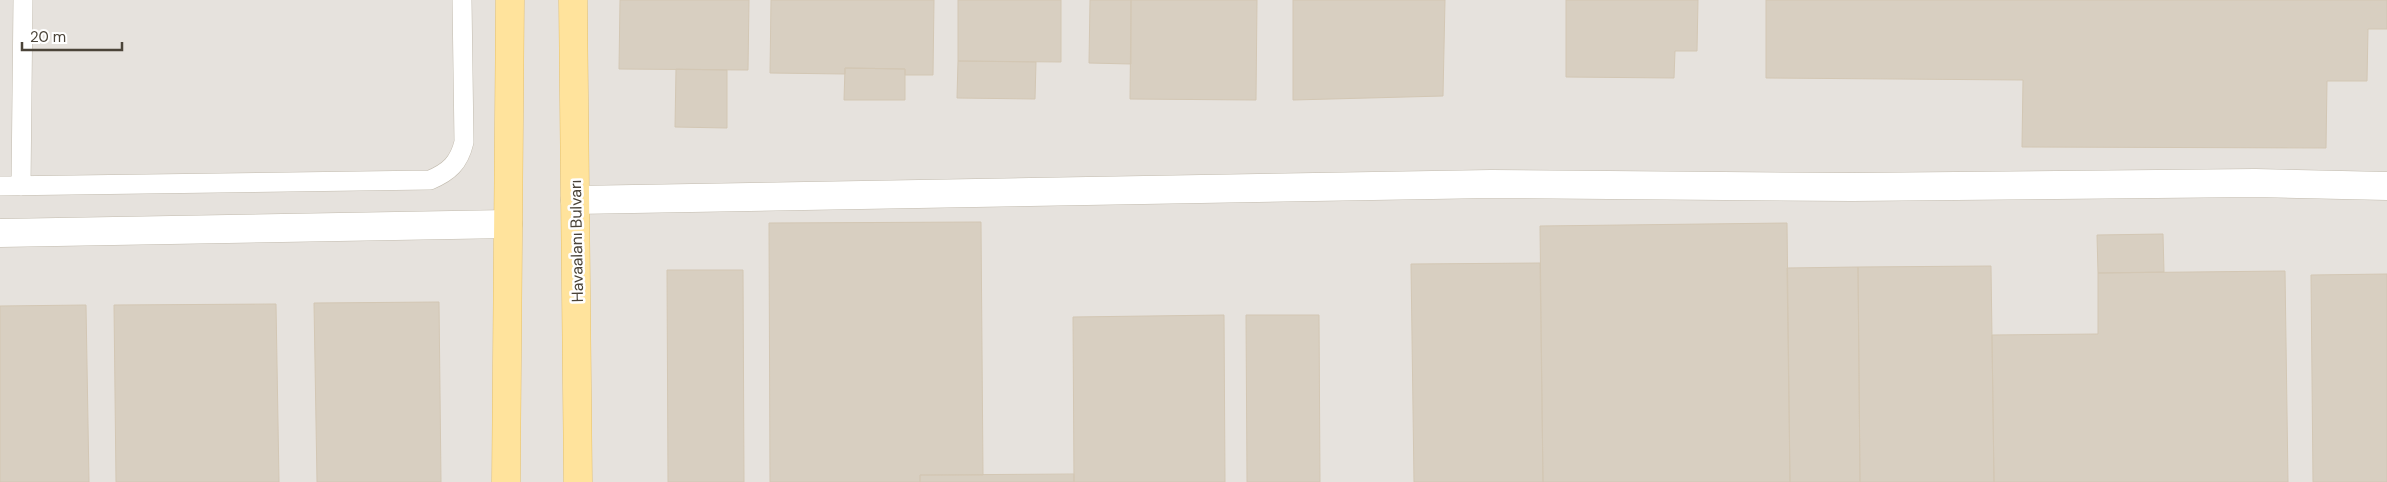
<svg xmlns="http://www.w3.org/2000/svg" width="2387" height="482" font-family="'DM Sans',sans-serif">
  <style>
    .industrial { fill: #e6e2dd }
    .building { fill: #d8cfc1; stroke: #d3c7b4 }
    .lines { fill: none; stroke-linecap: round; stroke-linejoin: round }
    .service-casing { stroke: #c2bbae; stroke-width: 20 }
    .minor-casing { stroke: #c2bbae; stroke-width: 29 }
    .primary-casing { stroke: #e6c16a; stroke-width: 29 }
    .service { stroke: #fff; stroke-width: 19 }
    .minor { stroke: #fff; stroke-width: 28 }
    .primary { stroke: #ffe39c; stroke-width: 28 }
    .labels { text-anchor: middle; stroke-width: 5; stroke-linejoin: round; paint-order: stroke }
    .street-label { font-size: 16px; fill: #4b4439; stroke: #fff }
  </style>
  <rect width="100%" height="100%" fill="#f6f3ec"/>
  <!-- industrial -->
  <path class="industrial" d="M0,0H2387V482H0Z"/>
  <!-- building -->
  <path class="building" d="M620,0H749L748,70L619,69Z
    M771,0H934L933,75H905V69L845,68V74L770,73Z
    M958,0H1061V62L958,61Z
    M1090,0H1131V64L1089,63Z
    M1131,0H1257L1256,100L1130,99Z
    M1293,0H1445L1443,96L1293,100Z
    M1566,0H1698L1697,51H1675L1674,78L1566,77Z
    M1766,0H2387V29H2368L2367,81H2327L2326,148L2022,147L2023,80L1766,78Z
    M958,61L1036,62L1035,99L957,98Z
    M845,68L905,69V100H844Z
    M676,69L727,70V128L675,127Z
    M981,222L983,475H920V482H770L769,223Z
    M1787,223L1790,482H1543L1540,226Z
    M2163,234L2164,272L2098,273L2097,235Z
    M1540,263L1543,482H1414L1411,264Z
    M1991,266L1994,482H1860L1858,267Z
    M1858,267L1860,482H1790L1787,268Z
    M667,270H743L744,482H668Z
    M2285,271L2288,482H1994L1992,335L2098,334V273Z
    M2387,274V482H2313L2311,275Z
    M439,302L441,482H317L314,303Z
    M276,304L279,482H116L114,305Z
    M86,305L89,482H0V306Z
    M1224,315L1225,482H1074L1073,317Z
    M1246,315H1319L1320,482H1247Z
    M1074,474V482H920V475Z"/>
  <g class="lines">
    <!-- service casing -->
    <g class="service-casing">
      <path id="service" d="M0,186L430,180C449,172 459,163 464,142L462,0
        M21,186L23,0"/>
    </g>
    <!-- minor casing -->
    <g class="minor-casing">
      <path id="minor" d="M575,200L1491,184L1852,187L2255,183L2387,186
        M0,233L508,224"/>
    </g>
    <!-- primary casing -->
    <g class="primary-casing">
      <path id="primary" d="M573,0L578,482
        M506,482L510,0"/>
    </g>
    <!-- service -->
    <use href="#service" class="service"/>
    <!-- minor -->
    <use href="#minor" class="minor"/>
    <!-- primary -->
    <use href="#primary" class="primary"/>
  </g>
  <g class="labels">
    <!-- street labels -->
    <g class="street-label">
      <text transform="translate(576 241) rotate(-91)" y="6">Havaalanı Bulvarı</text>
    </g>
  </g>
  <!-- scale -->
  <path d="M22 42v8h100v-8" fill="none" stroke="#4b4439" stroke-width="2.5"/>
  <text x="30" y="42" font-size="15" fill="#4b4439" stroke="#ffffff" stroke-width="4" paint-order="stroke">20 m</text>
</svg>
